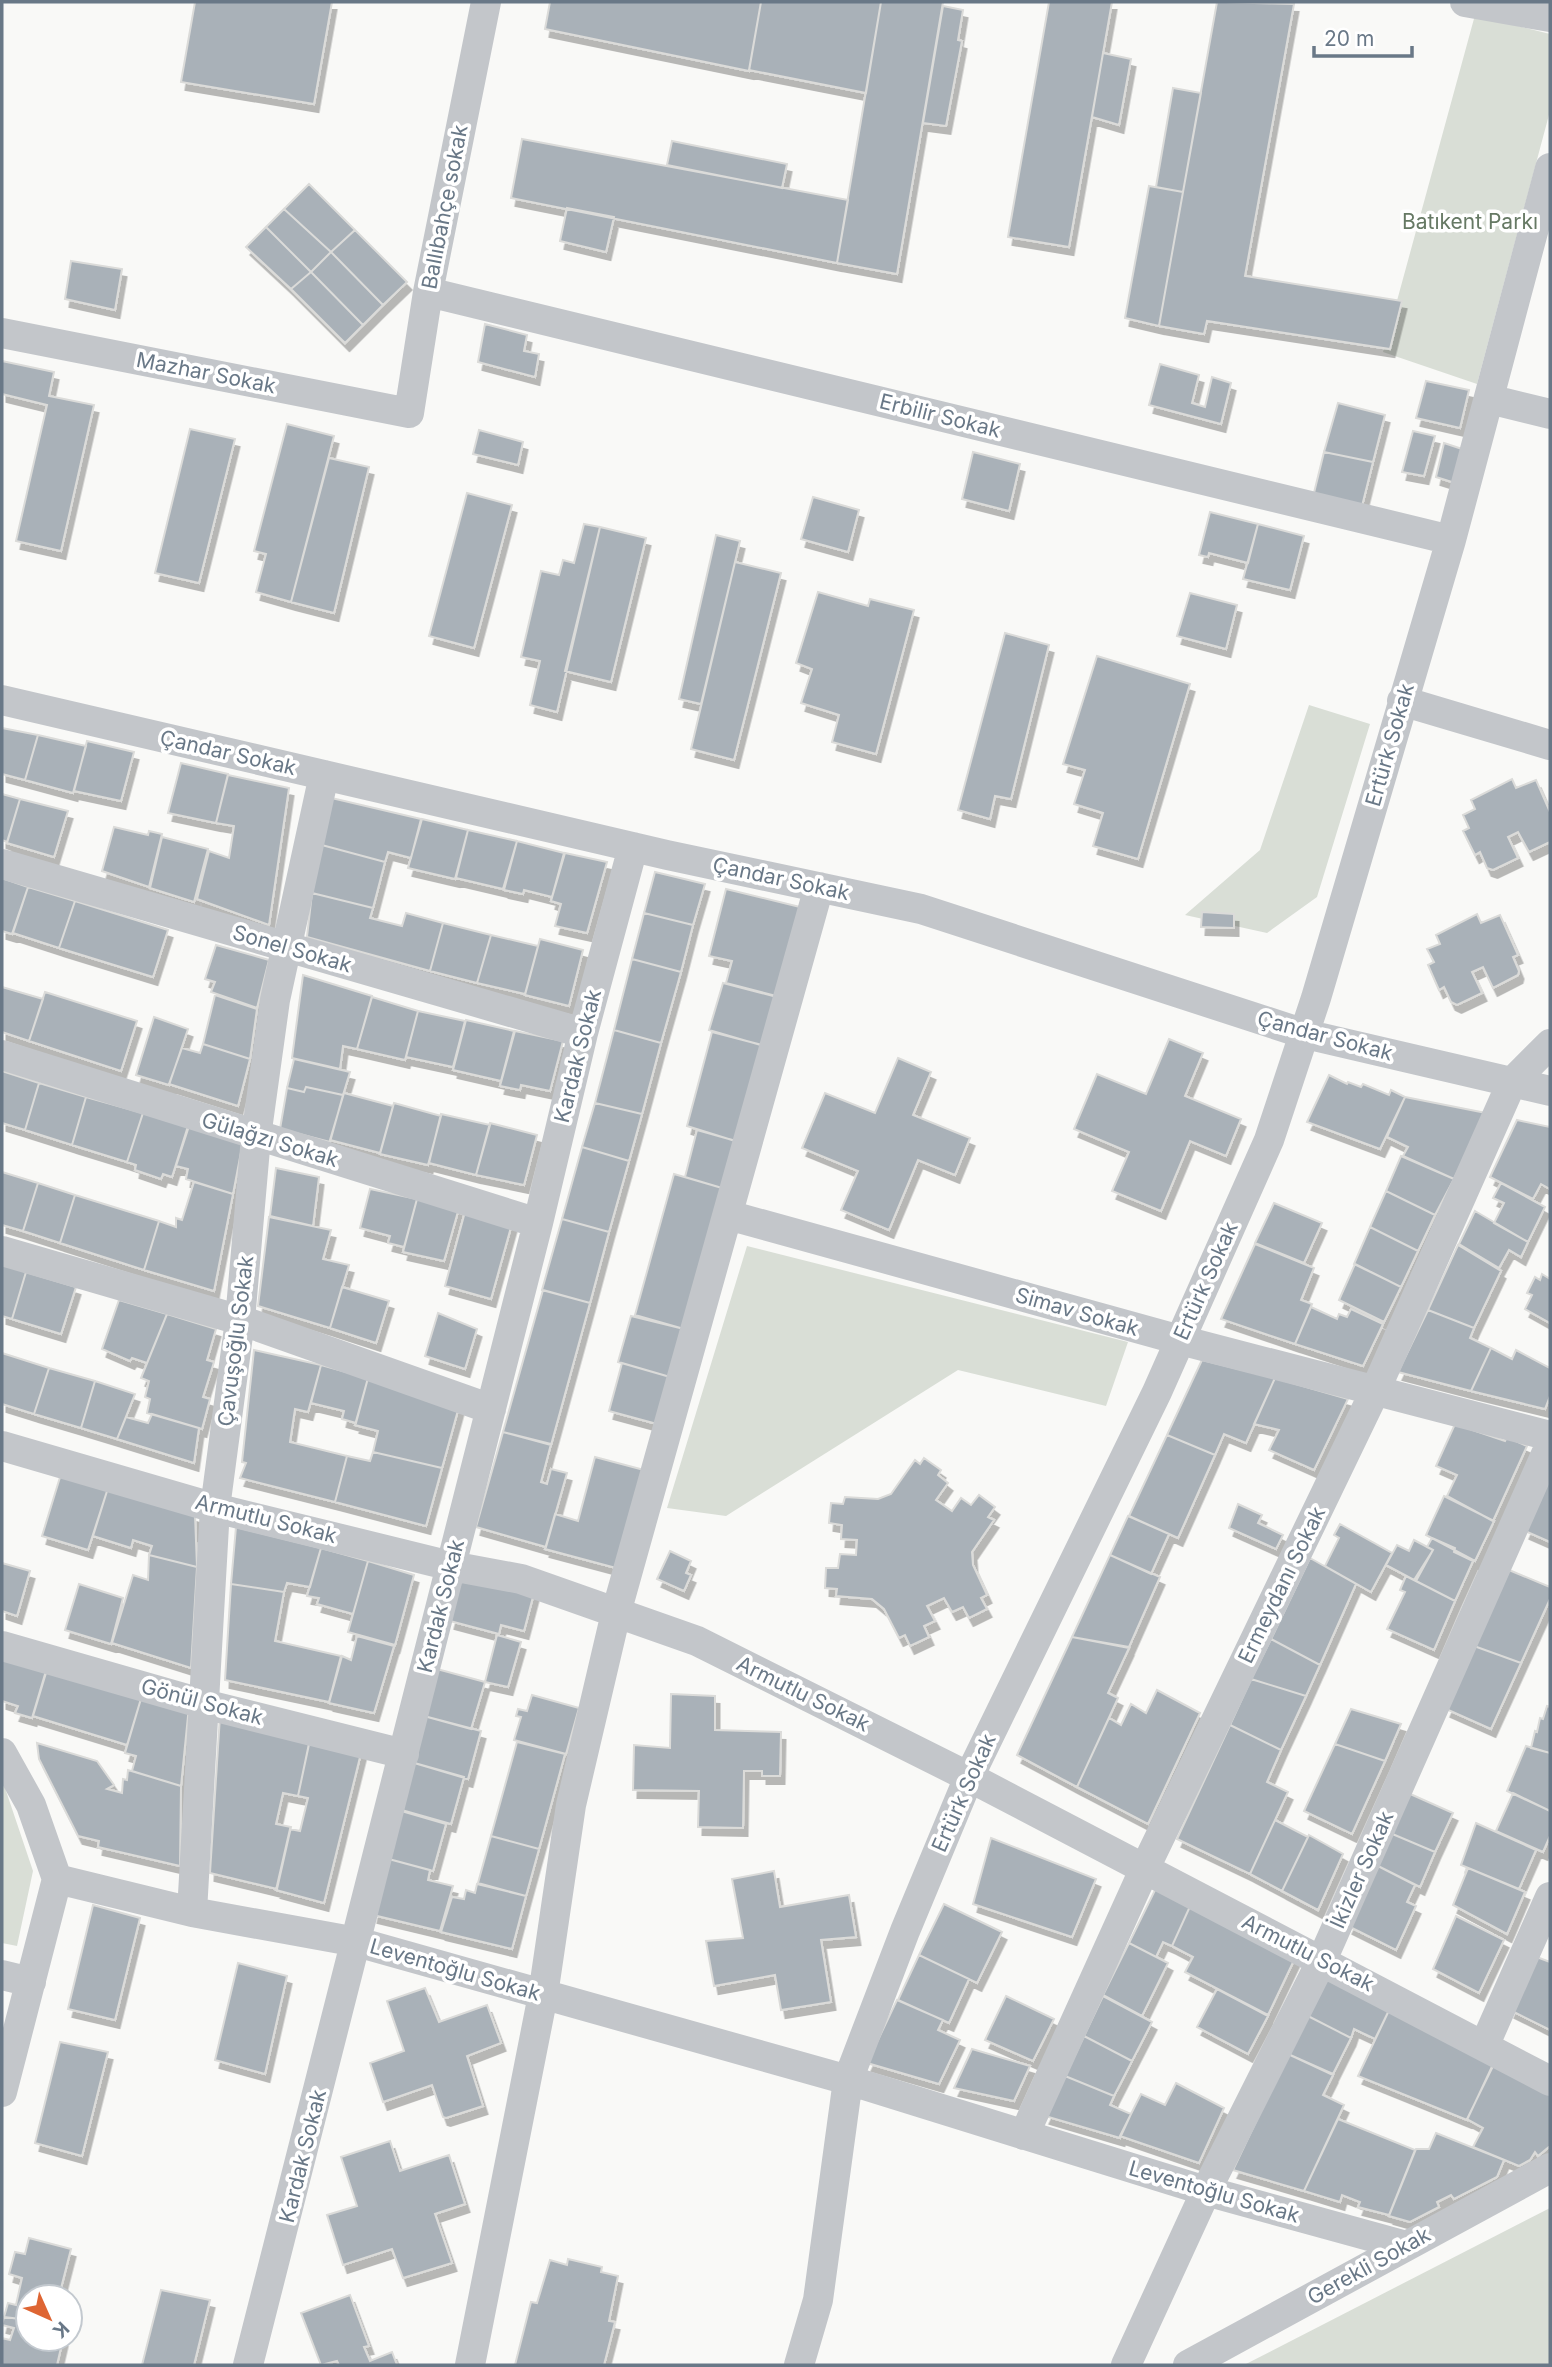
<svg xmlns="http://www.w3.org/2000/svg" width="1552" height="2367" font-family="Inter,sans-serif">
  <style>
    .green { fill: #d9ded6 }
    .building { fill: #a9b1b8; stroke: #dbdbd9; stroke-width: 2; filter: url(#shadow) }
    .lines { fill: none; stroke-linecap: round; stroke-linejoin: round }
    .street { stroke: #c3c6ca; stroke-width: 30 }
    .labels { text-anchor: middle; stroke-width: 7; stroke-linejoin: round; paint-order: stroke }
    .street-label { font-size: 21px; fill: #697887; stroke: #fff }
    .park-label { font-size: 21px; fill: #667964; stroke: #fff }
  </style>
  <defs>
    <filter id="shadow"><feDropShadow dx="4.5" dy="8" stdDeviation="0" flood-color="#0004"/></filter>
  </defs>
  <rect width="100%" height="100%" fill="#f9f9f7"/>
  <!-- green -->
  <path class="green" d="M1475,15L1550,34V111L1477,384L1383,352Z
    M1309,705L1370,724L1317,897L1267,933L1185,915L1260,850Z
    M747,1246L1128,1342L1106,1406L958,1370L726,1516L667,1508Z
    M2,1779L33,1871L17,1946L2,1943Z
    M1550,2208V2365H1244Z"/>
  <!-- building -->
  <path class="building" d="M195,2H332L314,104L181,82Z
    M550,2H761L749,71L545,29Z
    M761,2H881L866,93L749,70Z
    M881,2H943L897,274L837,263Z
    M1049,2H1112L1069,247L1008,237Z
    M1217,2L1294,4L1245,276L1402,301L1390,349L1207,321L1204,334L1159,326Z
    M943,6L963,10L958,40L962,41L946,126L923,123Z
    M1103,53L1131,59L1119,125L1092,117Z
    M1173,88L1201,93L1183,192L1156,187Z
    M522,139L848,200L837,263L511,198Z
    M672,141L787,164L782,188L667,165Z
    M309,184L355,230L331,252L284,209Z
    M1149,186L1183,192L1159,326L1125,318Z
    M567,208L614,217L606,252L560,241Z
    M284,209L331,252L311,272L266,227Z
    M266,227L311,272L291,289L246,247Z
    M355,230L407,282L383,305L331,252Z
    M331,252L383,305L363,325L311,272Z
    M71,261L122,269L115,310L65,299Z
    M311,272L363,325L345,343L291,289Z
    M485,324L527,335L524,351L539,354L535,377L478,362Z
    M2,361L54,372L49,396L94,405L61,551L16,541L47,405L2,394Z
    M1160,364L1199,375L1192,403L1205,407L1212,377L1231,383L1221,424L1149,405Z
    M1426,381L1469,390L1460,428L1416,418Z
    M1338,403L1385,415L1373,462L1324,452Z
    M287,424L334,436L291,602L256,592L266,554L254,551Z
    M190,429L235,439L199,583L155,573Z
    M479,430L523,442L518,465L473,454Z
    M1413,431L1435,436L1424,476L1402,472Z
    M1444,443L1465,450L1455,483L1436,477Z
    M973,452L1020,464L1009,511L962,499Z
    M1324,452L1373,462L1361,510L1313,497Z
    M329,458L369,467L334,613L291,602Z
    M467,493L512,505L474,648L429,636Z
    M813,497L859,510L848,552L801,539Z
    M1210,512L1258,524L1248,563L1209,553L1208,557L1199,555Z
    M584,524L600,527L557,712L530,705L540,661L521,657L541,571L559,575L563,560L574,563Z
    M1258,524L1304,536L1290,590L1243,579Z
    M600,527L646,538L611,682L565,671Z
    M716,535L740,541L701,704L679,699Z
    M735,562L781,573L734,760L691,749Z
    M818,592L868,606L870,599L914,610L876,754L832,742L839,715L801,703L812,669L796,663Z
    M1190,593L1237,605L1226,649L1177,636Z
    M1005,633L1049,645L1011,799L995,796L990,819L958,810Z
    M1097,656L1190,684L1138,859L1093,846L1103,813L1074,804L1085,770L1063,764Z
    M2,728L38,735L25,780L2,774Z
    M38,735L86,746L73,793L25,780Z
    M87,741L134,752L121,801L74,791Z
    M181,763L228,774L216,823L168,813Z
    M228,775L289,788L269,925L197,899L209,851L229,858L234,826L216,823Z
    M1512,779L1516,788L1536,780L1550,812V842L1529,852L1518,832L1508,837L1518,858L1493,870L1487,868L1480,852L1475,855L1463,831L1469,828L1463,815L1475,809L1471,800Z
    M2,794L20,799L7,842L2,840Z
    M323,796L421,819L411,858L388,852L385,862L318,844Z
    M20,799L68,811L54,857L7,843Z
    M422,819L468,830L455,879L408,868Z
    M114,827L148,835L149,831L162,834L149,887L102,871Z
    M468,830L517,841L503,889L456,878Z
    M162,837L208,849L194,902L150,888Z
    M517,841L564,853L552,897L524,890L523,894L504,890Z
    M318,844L385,862L373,908L312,893Z
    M565,853L607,862L587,933L555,926L561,904L551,901Z
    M655,872L705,884L693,925L644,913Z
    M2,878L28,887L12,934L2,931Z
    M28,887L75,901L59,948L13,933Z
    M726,889L800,907L776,996L726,983L732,961L709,956Z
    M312,893L373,908L370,918L402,926L406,913L443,923L430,971L307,937Z
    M75,901L168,930L153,977L59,948Z
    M1202,912L1234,914V928L1201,927Z
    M644,913L693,925L681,972L632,959Z
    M1477,914L1481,923L1500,915L1518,955L1513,957L1519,971L1518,975L1493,988L1483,967L1472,972L1482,993L1457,1005L1451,1002L1444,987L1439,990L1428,965L1434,962L1427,949L1440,944L1436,935Z
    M443,923L491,935L477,983L430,971Z
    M491,935L538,946L525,994L477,983Z
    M540,939L583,950L569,1006L525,995Z
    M216,945L269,960L257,1008L211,992L215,982L205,979Z
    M632,959L681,972L661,1043L614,1030Z
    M303,975L372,996L357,1049L343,1046L340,1069L292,1058Z
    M723,983L777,997L764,1046L709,1030Z
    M2,987L43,999L29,1041L2,1032Z
    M45,992L137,1021L121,1071L29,1041Z
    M215,995L257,1009L250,1059L203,1044Z
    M372,997L418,1011L405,1060L357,1049Z
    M418,1011L465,1021L453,1067L406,1057Z
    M154,1017L188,1029L169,1085L136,1075Z
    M466,1020L514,1031L501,1081L453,1070Z
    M614,1030L661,1043L642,1114L595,1103Z
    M515,1031L563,1041L550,1091L521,1085L520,1090L500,1086Z
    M712,1032L762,1045L735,1141L687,1126Z
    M1169,1039L1203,1053L1185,1096L1241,1119L1226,1156L1190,1141L1161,1211L1112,1191L1129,1152L1074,1129L1097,1074L1146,1094Z
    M203,1044L250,1059L238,1106L169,1084L182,1048L200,1053Z
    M898,1058L931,1072L913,1115L970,1138L955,1175L918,1160L889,1230L841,1210L858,1171L802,1148L825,1093L875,1113Z
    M294,1059L350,1072L343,1095L306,1087L304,1092L287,1088Z
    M2,1071L39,1083L25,1130L2,1123Z
    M1329,1075L1347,1084L1348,1082L1361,1087L1363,1084L1389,1095L1391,1090L1405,1097L1380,1149L1307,1122Z
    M39,1083L86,1097L72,1145L25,1130Z
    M306,1087L343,1095L330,1142L280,1129L287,1088L304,1092Z
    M344,1093L393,1106L380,1153L330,1140Z
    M86,1097L143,1113L127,1162L72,1145Z
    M1405,1097L1486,1113L1454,1179L1403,1156L1408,1147L1387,1137Z
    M394,1103L441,1116L428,1165L380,1154Z
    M595,1103L642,1114L629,1161L582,1147Z
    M143,1113L188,1126L172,1177L163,1174L161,1179L135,1170L136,1165L127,1162Z
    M441,1114L490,1125L476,1175L429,1163Z
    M1517,1120L1550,1127V1189L1541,1184L1533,1199L1490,1177Z
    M490,1123L537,1135L524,1185L476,1175Z
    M189,1126L243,1142L233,1194L186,1179L188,1169L176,1166Z
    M697,1130L736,1141L722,1188L685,1177Z
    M582,1147L629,1161L609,1232L562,1219Z
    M1401,1156L1454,1179L1435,1215L1386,1191Z
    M276,1168L319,1177L313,1226L270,1216Z
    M2,1172L38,1183L23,1231L2,1225Z
    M674,1174L722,1188L684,1329L635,1315Z
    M194,1182L233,1194L214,1291L144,1270L159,1221L176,1227V1218L182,1220Z
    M38,1183L75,1195L60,1243L23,1231Z
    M1501,1183L1545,1207L1528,1242L1494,1223L1504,1203L1493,1198Z
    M370,1189L417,1199L404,1247L388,1243L390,1236L360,1228Z
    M1386,1191L1435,1215L1418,1251L1370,1227Z
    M75,1195L159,1221L144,1270L60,1243Z
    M417,1199L459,1208L444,1261L403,1252Z
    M1274,1203L1322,1223L1304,1263L1255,1243Z
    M466,1208L513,1220L491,1299L445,1286Z
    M1475,1211L1528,1242L1521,1257L1509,1250L1499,1268L1459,1244Z
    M269,1217L331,1230L323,1259L349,1265L330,1328L258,1306Z
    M562,1219L609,1232L590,1303L542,1290Z
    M1370,1227L1418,1251L1401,1287L1354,1264Z
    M1255,1244L1314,1268L1301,1300L1312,1304L1295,1344L1221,1319Z
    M1458,1245L1501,1271L1474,1328L1428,1310Z
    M2,1264L26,1272L12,1319L2,1316Z
    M1355,1264L1401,1287L1384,1322L1339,1300Z
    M26,1272L76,1287L61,1334L12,1319Z
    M1542,1274L1550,1279V1323L1525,1309L1532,1295L1527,1293L1535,1277L1540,1280Z
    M342,1287L389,1301L376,1343L330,1328Z
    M543,1290L590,1303L551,1445L503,1432Z
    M119,1300L167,1314L147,1363L132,1358L130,1361L102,1349Z
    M1311,1307L1337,1319L1339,1314L1347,1317L1351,1309L1383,1324L1363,1366L1295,1344Z
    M1428,1310L1474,1328L1470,1338L1491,1348L1471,1391L1398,1372Z
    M438,1313L477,1329L465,1369L425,1356Z
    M167,1314L216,1329L207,1360L214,1362L203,1397L210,1399L202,1429L147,1413L150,1399L145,1397L149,1381L141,1378Z
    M631,1316L684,1329L670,1377L618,1362Z
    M1491,1348L1512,1359L1516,1350L1550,1368V1396L1545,1409L1471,1391Z
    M254,1350L321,1365L308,1412L295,1409L290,1442L347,1456L335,1502L240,1478L246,1463L242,1462Z
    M2,1353L49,1368L34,1414L2,1404Z
    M1202,1360L1275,1378L1246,1443L1224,1434L1215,1455L1167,1435Z
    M622,1363L670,1377L657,1424L609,1411Z
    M321,1365L368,1378L356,1423L342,1419L344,1411L311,1403Z
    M49,1368L95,1381L81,1428L34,1414Z
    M368,1378L460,1403L442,1468L373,1452L378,1431L355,1425Z
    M1275,1378L1348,1399L1314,1470L1269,1450L1279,1430L1254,1424Z
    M95,1381L135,1394L117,1439L81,1428Z
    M152,1414L199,1428L194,1463L117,1439L126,1417L148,1423Z
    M1455,1424L1505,1441L1507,1437L1527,1446L1493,1521L1447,1496L1457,1475L1436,1466Z
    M503,1432L551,1444L541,1482L547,1484L551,1469L567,1473L546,1547L476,1527Z
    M1167,1435L1215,1455L1178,1538L1129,1516Z
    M373,1452L442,1468L426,1526L335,1502L347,1456L370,1461Z
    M595,1457L644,1470L616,1568L545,1549L555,1514L578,1521Z
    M924,1458L941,1470L938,1475L948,1483L936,1500L952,1511L961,1498L971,1505L979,1495L995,1507L988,1517L994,1520L972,1552L973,1565L987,1595L981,1598L987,1609L969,1618L963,1607L952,1612L944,1598L927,1606L935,1621L924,1626L929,1637L910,1646L905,1635L899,1638L884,1609L872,1599L836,1596L837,1589L825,1588L826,1568H838L840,1554L856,1555L857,1540L841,1539L842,1525L829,1523L831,1503L843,1504L845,1497L878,1499L891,1494L915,1460L920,1464Z
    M61,1474L108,1488L88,1550L42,1536Z
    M1550,1476V1542L1525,1531Z
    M108,1488L195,1515L197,1567L149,1555L152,1546L133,1540L131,1548L93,1536Z
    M1444,1496L1494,1521L1475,1561L1426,1535Z
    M1238,1504L1262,1515L1258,1523L1283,1535L1276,1549L1229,1528Z
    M1128,1516L1169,1534L1151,1574L1110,1555Z
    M1340,1524L1392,1553L1371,1592L1325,1566L1339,1538L1334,1535Z
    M236,1527L321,1548L310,1587L287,1583L284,1592L231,1584Z
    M1432,1538L1455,1548L1454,1552L1473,1561L1455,1601L1416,1581L1433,1550L1427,1547Z
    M1414,1540L1433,1550L1414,1580L1386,1565L1397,1545L1409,1551Z
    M321,1548L368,1561L353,1614L317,1604L319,1598L307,1596Z
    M670,1551L691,1561L686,1573L691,1575L684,1591L657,1579Z
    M149,1555L197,1567L191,1668L112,1643L133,1575L148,1580Z
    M1110,1555L1160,1577L1129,1647L1072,1637Z
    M1310,1558L1356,1584L1320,1665L1271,1639Z
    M368,1561L414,1575L395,1645L348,1632Z
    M2,1563L30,1571L17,1616L2,1611Z
    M1509,1570L1550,1587V1599L1521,1663L1474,1646Z
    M1406,1576L1455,1601L1434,1650L1387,1629L1405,1592L1400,1590Z
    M462,1577L534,1593L524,1631L501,1625L499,1634L450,1621Z
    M79,1584L123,1598L111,1644L65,1630Z
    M231,1584L284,1592L275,1641L341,1656L329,1702L225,1680Z
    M497,1635L521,1642L508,1687L485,1682Z
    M357,1636L394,1646L374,1713L329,1703L342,1656L351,1660Z
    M1072,1637L1129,1648L1108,1693L1118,1698L1077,1787L1017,1755Z
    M1271,1639L1320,1665L1306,1696L1251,1679Z
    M1474,1646L1521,1663L1491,1729L1446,1709Z
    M2,1650L48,1664L32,1718L15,1713L18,1706L2,1701Z
    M49,1663L143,1692L127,1745L33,1716Z
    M437,1669L485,1682L471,1729L424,1716Z
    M1251,1679L1306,1696L1281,1750L1230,1725Z
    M1157,1690L1200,1713L1148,1824L1077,1787L1109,1718L1121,1725L1131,1704L1146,1713Z
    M143,1692L189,1706L181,1786L132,1771L136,1756L125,1753Z
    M671,1694L715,1696V1730L781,1732L780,1776H762V1771H744L743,1828L698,1827L699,1791L633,1790L634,1745L670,1748Z
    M532,1695L579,1708L566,1754L514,1740L521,1717L516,1716L518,1709L527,1711Z
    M1547,1706L1550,1707V1753L1531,1748L1535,1731L1537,1732L1540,1718L1543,1719Z
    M1351,1709L1401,1724L1385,1761L1335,1744Z
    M220,1716L311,1735L298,1796L283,1793L276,1824L291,1827L277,1889L210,1873Z
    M424,1716L481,1731L468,1779L411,1762Z
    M1230,1725L1281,1750L1267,1782L1288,1792L1250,1874L1177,1839Z
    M311,1734L363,1745L324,1903L276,1890L290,1829L300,1831L308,1798L298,1796Z
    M517,1742L565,1754L539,1849L491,1836Z
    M37,1743L97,1761L114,1785L107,1789L122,1793L123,1779L127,1780L128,1770L181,1786L180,1866L98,1847L99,1841L78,1836L39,1759Z
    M1335,1744L1385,1761L1352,1834L1304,1811Z
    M1526,1746L1550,1753V1811L1507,1791Z
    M411,1762L464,1777L451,1824L398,1809Z
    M1408,1793L1453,1813L1435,1852L1390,1833Z
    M1513,1793L1550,1811V1836L1543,1852L1496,1831Z
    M398,1810L446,1824L433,1871L385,1858Z
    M1275,1820L1308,1837L1282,1891L1250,1874Z
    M1476,1823L1536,1850L1519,1889L1461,1865Z
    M1390,1833L1435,1852L1420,1887L1376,1865Z
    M1309,1835L1343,1854L1318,1910L1282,1891Z
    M491,1836L539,1849L526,1896L478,1883Z
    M991,1838L1096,1879L1072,1937L973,1904Z
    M385,1858L430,1870L428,1880L453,1886L440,1931L373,1915Z
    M1376,1865L1415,1885L1407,1902L1416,1906L1396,1950L1348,1926Z
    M1468,1868L1525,1892L1507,1934L1453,1905Z
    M774,1871L780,1907L849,1895L856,1937L821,1940L831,2002L781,2010L775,1975L714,1986L706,1941L743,1938L732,1879Z
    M477,1884L526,1896L512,1949L441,1932L452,1897L464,1899L466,1890L475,1893Z
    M1158,1884L1192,1902L1172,1946L1163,1942L1156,1957L1129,1943Z
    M1192,1902L1296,1956L1268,2015L1185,1972L1193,1957L1172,1946Z
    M944,1904L1002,1932L977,1983L919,1955Z
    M93,1905L140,1918L115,2020L68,2009Z
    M1456,1916L1504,1940L1479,1993L1433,1969Z
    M1129,1943L1168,1963L1142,2016L1103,1995Z
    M919,1955L969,1979L949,2023L898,2000Z
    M1534,1956L1550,1962V2030L1510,2010Z
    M238,1963L287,1976L265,2074L215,2060Z
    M1327,1970L1392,2004L1375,2039L1354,2029L1351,2038L1306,2015Z
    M425,1988L439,2022L487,2005L501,2043L467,2056L483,2106L446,2118L443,2117L432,2085L383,2102L370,2063L404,2051L387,2001Z
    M1217,1989L1268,2016L1248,2054L1197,2027Z
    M1006,1996L1054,2019L1033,2061L985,2040Z
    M1103,1996L1152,2022L1132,2061L1084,2036Z
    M897,2000L943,2020L938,2030L960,2040L939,2084L867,2063Z
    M1392,2004L1496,2058L1467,2120L1358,2076Z
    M1306,2015L1351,2038L1333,2074L1288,2054Z
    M1084,2036L1132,2061L1114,2096L1065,2076Z
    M60,2042L108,2052L82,2156L35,2143Z
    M972,2049L1030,2066L1014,2101L954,2088Z
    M1288,2054L1333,2075L1323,2095L1344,2105L1304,2191L1233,2170Z
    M1497,2058L1550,2086V2146L1538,2156L1535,2152L1530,2160L1519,2166L1473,2147L1483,2128L1467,2119Z
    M1065,2076L1114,2096L1110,2105L1131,2114L1120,2138L1045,2116Z
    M1176,2083L1224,2108L1199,2163L1120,2136L1141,2094L1165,2105Z
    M1338,2119L1415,2150L1389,2215L1358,2207L1360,2202L1342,2195L1340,2202L1304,2191Z
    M1436,2133L1504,2160L1497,2177L1454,2199L1451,2195L1437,2202L1439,2207L1410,2222L1389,2216L1416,2149H1429Z
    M390,2141L400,2171L449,2155L465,2204L435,2214L452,2263L403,2278L392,2249L343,2265L327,2215L357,2206L341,2157Z
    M29,2238L71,2249L59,2296L63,2297H28V2320L4,2317L8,2303L16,2305L22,2278L9,2274L15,2252L25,2254Z
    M568,2259L602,2267L601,2272L618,2276L609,2321L615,2322L604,2365H515L531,2302L537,2303L550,2260L567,2265Z
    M161,2290L210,2300L194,2365H142Z
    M350,2295L369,2346L364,2347L370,2361L392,2352L397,2365H339L337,2361L321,2365L301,2313Z
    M4,2317L28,2320V2339H63L57,2365H2V2338L10,2340L14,2328L2,2325Z"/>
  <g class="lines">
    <!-- street -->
    <path class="street" d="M1465,2L1550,17
      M428,292L1451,540
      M2,333L409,413L428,292L486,2
      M1489,399L1550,414
      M2,700L667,855L921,909L1305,1034L1550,1091
      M1402,701L1550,745
      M2,864L583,1033
      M2,1055L538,1223
      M728,1215L1180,1340L1550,1436
      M2,1251L240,1320L491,1409
      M2,1446L215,1508L451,1566L521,1579L697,1641L969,1777L1550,2081
      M2,1646L204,1704L404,1754
      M2,1753L31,1805L57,1879
      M57,1879L192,1912L357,1942L848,2080L1206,2191L1406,2246
      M192,1912L215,1508L240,1320L256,1137L275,1000L324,775
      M2,1975L31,1982
      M1485,2044L1550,1897
      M2,2092L57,1879
      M1024,2135L1145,1868L1375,1391L1512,1082L1550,1044
      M248,2365L538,1223L583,1033L633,847
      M470,2365L543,1995L571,1805L616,1613L819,887
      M799,2365L818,2300L848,2080L905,1931L969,1777L1157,1392L1269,1140L1316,998L1451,540L1550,168
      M1126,2365L1206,2191L1322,1960L1550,1445
      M1188,2365L1550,2168"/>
  </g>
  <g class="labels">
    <!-- street labels -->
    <g class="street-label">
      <text transform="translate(445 207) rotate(-79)" y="7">Ballıbahçe sokak</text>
      <text transform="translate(206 373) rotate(11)" y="7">Mazhar Sokak</text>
      <text transform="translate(940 416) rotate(14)" y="7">Erbilir Sokak</text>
      <text transform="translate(1390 745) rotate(-74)" y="7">Ertürk Sokak</text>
      <text transform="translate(228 753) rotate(13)" y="7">Çandar Sokak</text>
      <text transform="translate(781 879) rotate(12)" y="7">Çandar Sokak</text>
      <text transform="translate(292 949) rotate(16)" y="7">Sonel Sokak</text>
      <text transform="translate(1325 1036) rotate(15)" y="7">Çandar Sokak</text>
      <text transform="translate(578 1056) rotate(-76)" y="7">Kardak Sokak</text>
      <text transform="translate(270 1140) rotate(17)" y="7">Gülağzı Sokak</text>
      <text transform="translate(1206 1281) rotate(-66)" y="7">Ertürk Sokak</text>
      <text transform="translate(1077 1312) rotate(16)" y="7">Simav Sokak</text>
      <text transform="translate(236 1341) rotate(-83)" y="7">Çavuşoğlu Sokak</text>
      <text transform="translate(266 1519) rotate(14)" y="7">Armutlu Sokak</text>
      <text transform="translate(1282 1585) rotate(-64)" y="7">Ermeydanı Sokak</text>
      <text transform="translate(441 1606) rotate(-76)" y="7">Kardak Sokak</text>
      <text transform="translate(803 1694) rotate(26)" y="7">Armutlu Sokak</text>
      <text transform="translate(202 1702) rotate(15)" y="7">Gönül Sokak</text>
      <text transform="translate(964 1793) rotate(-66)" y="7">Ertürk Sokak</text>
      <text transform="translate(1362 1870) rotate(-66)" y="7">İkizler Sokak</text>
      <text transform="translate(1308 1953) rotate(27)" y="7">Armutlu Sokak</text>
      <text transform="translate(455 1970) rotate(16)" y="7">Leventoğlu Sokak</text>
      <text transform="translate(303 2156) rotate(-76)" y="7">Kardak Sokak</text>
      <text transform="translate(1214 2192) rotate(16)" y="7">Leventoğlu Sokak</text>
      <text transform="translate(1369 2266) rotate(-29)" y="7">Gerekli Sokak</text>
    </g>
    <!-- park labels -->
    <g class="park-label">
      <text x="1470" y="229">Batıkent Parkı</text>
    </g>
  </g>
  <!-- border -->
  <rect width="1552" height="2367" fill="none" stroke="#697887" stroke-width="7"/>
  <!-- north arrow -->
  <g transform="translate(49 2318) rotate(135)"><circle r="33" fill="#ffffff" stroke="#c3c9cf" stroke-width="2"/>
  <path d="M0-5L12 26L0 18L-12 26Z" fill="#de6533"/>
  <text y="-10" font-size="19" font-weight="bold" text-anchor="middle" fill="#697887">K</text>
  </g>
  <!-- scale -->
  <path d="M1314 46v10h98v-10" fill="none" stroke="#697887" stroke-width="3.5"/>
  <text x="1324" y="46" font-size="21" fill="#697887" stroke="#ffffff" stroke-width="5" paint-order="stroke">20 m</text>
</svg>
